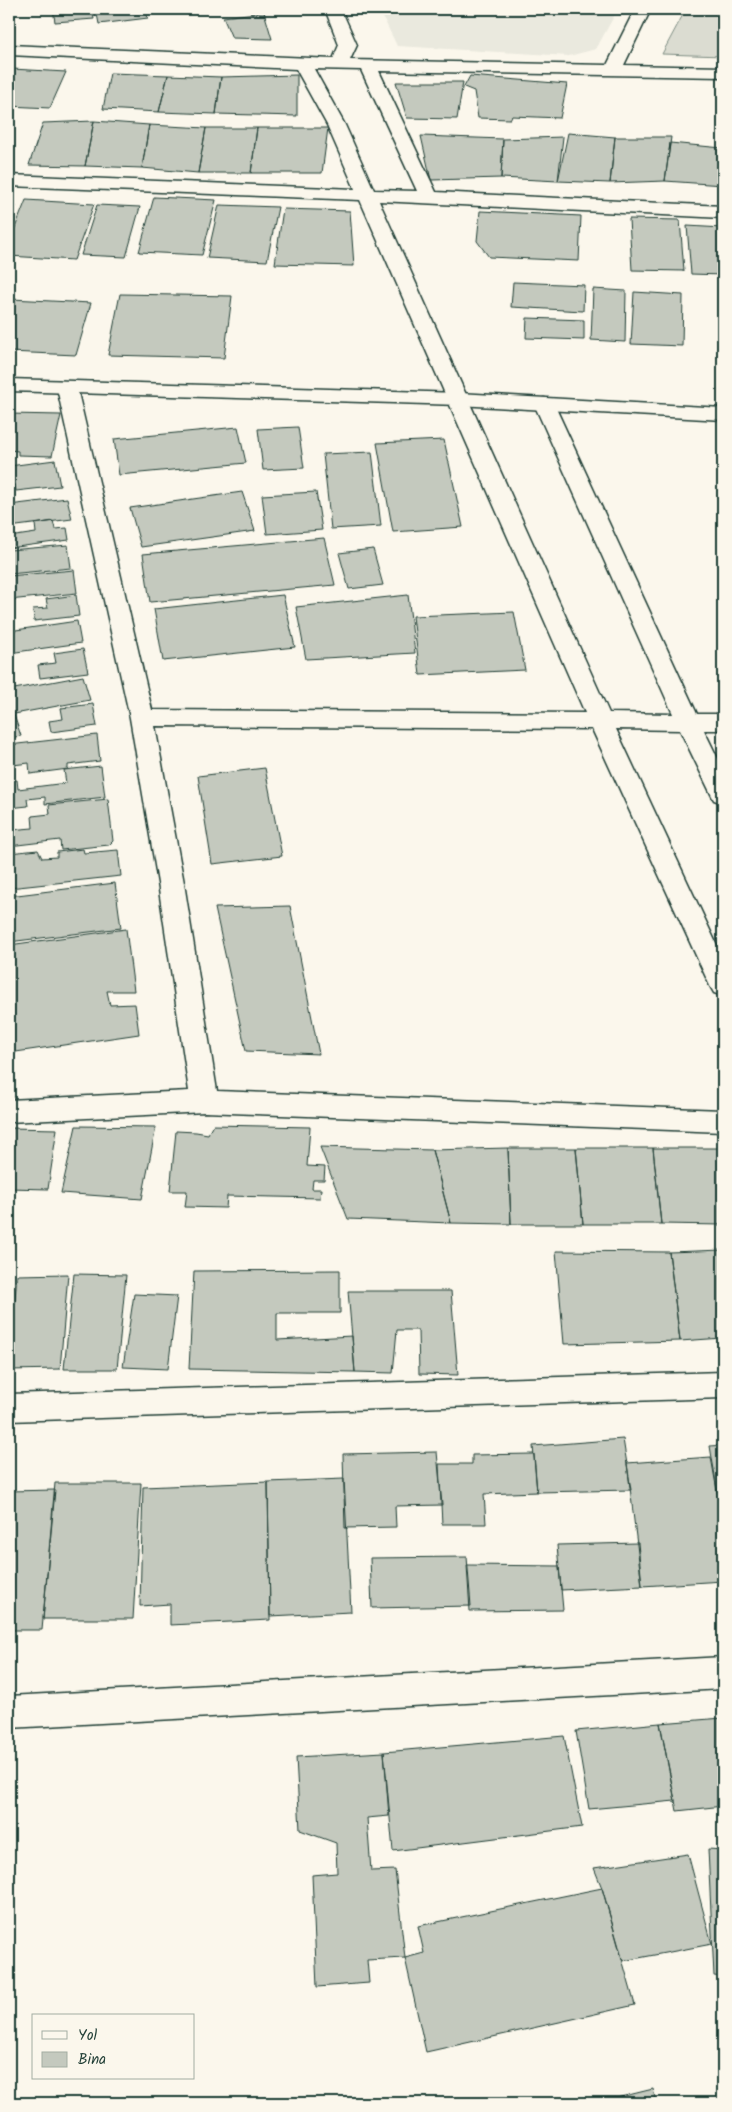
<svg xmlns="http://www.w3.org/2000/svg" width="732" height="2112" font-family="Kalam,sans-serif">
  <style>
    .built { fill: #eae9de }
    .green { fill: #dbdcd1; stroke: #7d8c82 }
    .building { fill: #c4c9be; stroke: #1f3d34 }
    .lines { fill: none; stroke-linecap: round; stroke-linejoin: round }
    .minor-casing { stroke: #1f3d34; stroke-width: 3 }
    .tertiary-casing { stroke: #1f3d34; stroke-width: 3 }
    .minor { fill: #fbf7ec; fill-rule: evenodd }
    .tertiary { fill: #fbf7ec; fill-rule: evenodd }
  </style>
  <rect width="100%" height="100%" fill="#fbf7ec"/>
  <filter id="ink" filterUnits="userSpaceOnUse"><feTurbulence type="fractalNoise" baseFrequency=".02" numOctaves="2"/><feDisplacementMap in="SourceGraphic" scale="10" xChannelSelector="R" yChannelSelector="G"/><feConvolveMatrix kernelMatrix="1 2 1 2 8 2 1 2 1" color-interpolation-filters="sRGB"/></filter>
  <g filter="url(#ink)">
    <!-- built -->
    <path class="built" d="M379,9H618L596,49L569,56L397,46Z"/>
    <!-- green -->
    <path class="green" d="M686,9H723V56L662,54Z"/>
    <!-- building -->
    <path class="building" d="M53,9H92L94,19L55,22Z
      M96,9H145L148,18L99,24Z
      M264,12L272,39L232,38L223,17Z
      M12,69L66,72L50,108L9,106V77Z
      M110,73L168,75L159,112L103,109Z
      M168,75L221,77L216,114L159,112Z
      M297,75V116L216,114L221,77Z
      M470,76L567,84L560,118L512,116L510,119L478,118L474,91L464,87Z
      M396,82H463L457,119L407,118Z
      M94,121L149,125L142,168L85,166Z
      M94,121L85,166L29,165L43,123Z
      M149,125L206,128L198,173L142,168Z
      M206,128H257L251,173H198Z
      M257,128H328L322,173H251Z
      M568,133L615,137L610,183L558,181Z
      M421,136L503,139L501,178L431,180Z
      M563,137L558,181L501,178L503,139Z
      M615,137H671L665,181L610,183Z
      M670,143L722,148L723,185L665,181Z
      M154,197L216,200L202,255L139,252Z
      M26,200L94,204L74,260L9,256V243Z
      M9,205L16,206L9,224Z
      M97,205L140,207L126,257L81,255Z
      M219,205L278,207L267,261L207,258Z
      M283,209L350,211L354,266L275,264Z
      M480,211L581,216L579,261L489,257L477,241Z
      M629,219L680,220L684,271L632,270Z
      M687,226L723,228V275L691,274Z
      M513,282L584,285L583,311L511,307Z
      M593,289L626,291L625,342L591,340Z
      M634,292L683,295L682,346L631,344Z
      M120,294L232,296L224,358L108,355Z
      M11,299L91,303L76,355L9,352V308Z
      M527,318L584,320V340L526,338Z
      M9,414L61,415L52,456L18,455V451L9,450Z
      M238,427L246,463L119,475L114,439Z
      M298,427L304,468L263,470L258,429Z
      M444,440L463,527L393,532L377,443Z
      M372,452L381,526L331,529L323,454Z
      M55,460L60,486L16,491L15,485L9,486V466Z
      M242,492L255,531L141,547L130,508Z
      M316,492L322,530L267,534L262,495Z
      M67,498L72,519L9,527V505Z
      M53,521L55,529L67,528L69,540L9,548V537L36,533L35,524Z
      M324,538L335,585L150,602L143,554Z
      M68,545L71,568L9,574V550Z
      M373,549L383,585L349,589L339,553Z
      M74,570L77,593L9,600V576Z
      M76,595L79,616L34,621L33,609L48,608L46,599Z
      M283,595L295,647L163,661L154,609Z
      M408,595L415,653L306,659L296,607Z
      M514,612L525,670L420,675L413,616Z
      M77,621L81,643L9,653V631Z
      M83,649L88,672L40,678L38,665L56,663L54,653Z
      M83,676L90,700L9,715V690Z
      M93,704L97,726L51,732L49,721L63,719L61,708Z
      M14,715L21,736L9,738V716Z
      M97,735L100,761L68,765V769L30,774L29,763L13,765L14,776L9,777V745Z
      M101,766L105,797L45,804V797L27,799L28,806L9,808V781L17,780L18,789L66,783L64,770Z
      M265,768L282,856L212,864L198,776Z
      M108,799L113,841L109,845L61,850L60,840L9,846V830L33,828L32,816L50,814L49,805Z
      M83,849L84,853L118,850L121,876L9,888V853L38,850L42,858L57,857V852Z
      M115,883L121,928L9,942V896Z
      M290,906L319,1054L246,1051L215,908Z
      M126,929L134,991H107L110,1005L135,1004L139,1034L9,1053V945Z
      M213,1125L310,1127L307,1166L325,1167L324,1180H313L312,1189H321L320,1198L227,1196L226,1208L185,1207L187,1191H170L176,1131L196,1132L208,1134Z
      M76,1126L156,1127L142,1199L61,1193Z
      M9,1128L57,1129L48,1189L9,1188Z
      M320,1147L432,1150L451,1223L348,1219Z
      M508,1148H576L583,1224H511Z
      M508,1148L511,1224L451,1223L432,1150Z
      M576,1148H653L661,1224H583Z
      M653,1148H723V1225L661,1224Z
      M723,1250V1338L680,1341L669,1252Z
      M556,1251L669,1252L680,1341L564,1344Z
      M340,1270V1313H277V1340L352,1336L355,1372L189,1369L194,1271Z
      M68,1274L60,1369L9,1370L17,1275Z
      M74,1274L126,1275L117,1369H64Z
      M348,1291H451L458,1375L419,1374L418,1330H397L393,1373L355,1372Z
      M134,1294L177,1296L168,1369L123,1367Z
      M623,1439L631,1490L537,1492L533,1446Z
      M723,1445V1506H720L710,1446Z
      M437,1452L442,1505L395,1506L396,1527L345,1528L343,1454Z
      M534,1454L537,1492L484,1494L486,1524H442L439,1464H472V1455Z
      M711,1457L723,1525V1581L642,1586L627,1463Z
      M344,1479L351,1612L270,1616L268,1482Z
      M268,1482L270,1620L170,1625V1604L140,1606L143,1487Z
      M55,1483H141L133,1619H43Z
      M55,1490L42,1630H9V1491Z
      M638,1543L642,1586L561,1590L557,1545Z
      M467,1557L471,1606L372,1608L370,1558Z
      M467,1565L559,1566L563,1610L470,1611Z
      M723,1718V1806L677,1811L660,1723Z
      M660,1723L675,1801L589,1809L576,1731Z
      M564,1736L582,1827L393,1851L384,1752Z
      M384,1752L389,1816L367,1818L371,1871L395,1870L405,1958L367,1960L369,1983L317,1987L312,1875L337,1873L336,1843L300,1830L296,1757Z
      M708,1849L723,1850V1977L714,1976Z
      M688,1854L712,1944L623,1961L602,1888L594,1868Z
      M602,1888L635,2005L426,2052L405,1958L424,1953L418,1926Z
      M653,2089L656,2103H596Z"/>
    <g class="lines">
      <!-- minor casing -->
      <g class="minor-casing">
        <path id="minor" d="M325,9H341L357,45L350,60L607,65L635,9H651L624,65L723,67V77L379,71L436,192L723,206V218L379,201L609,713L673,714L534,404L537,400L544,398L551,400L554,404L697,714H723V730H704L723,769V803L714,800L711,794L680,730L616,729L723,958V996L714,993L710,986L592,729L155,726L184,883L217,1091L723,1110V1132L205,1112L9,1122V1100L189,1091L158,883L130,718L57,388L60,384L67,382L74,384L77,388L152,710L585,713L360,200L9,186V175L355,189L327,125L296,69L9,55V45L333,59L339,45ZM314,69L361,70L417,191L374,190L345,125Z
          M723,1372V1398L9,1421V1394Z
          M723,1657V1689L9,1728V1696Z"/>
      </g>
      <!-- tertiary casing -->
      <g class="tertiary-casing">
        <path id="tertiary" d="M9,379L459,393L723,408V420L459,405L9,391Z"/>
      </g>
      <!-- minor -->
      <use href="#minor" class="minor"/>
      <!-- tertiary -->
      <use href="#tertiary" class="tertiary"/>
    </g>
  </g>
  <!-- margin -->
  <rect width="732" height="2112" fill="none" stroke="#fbf7ec" stroke-width="30"/>
  <rect x="15" y="15" width="702" height="2082" fill="none" stroke="#1f3d34" stroke-width="2" filter="url(#ink)"/>
  <!-- legend -->
  <rect x="32" y="2014" width="162" height="65" fill="#fbf7ec" stroke="#a3ada2"/>
  <rect x="42" y="2031" width="25" height="8" fill="#fbf7ec" stroke="#a3ada2"/>
  <text x="78" y="2040" font-size="15" fill="#1f3d34">Yol</text>
  <rect x="42" y="2052" width="25" height="15" fill="#c4c9be" stroke="#a3ada2"/>
  <text x="78" y="2064" font-size="15" fill="#1f3d34">Bina</text>
</svg>
